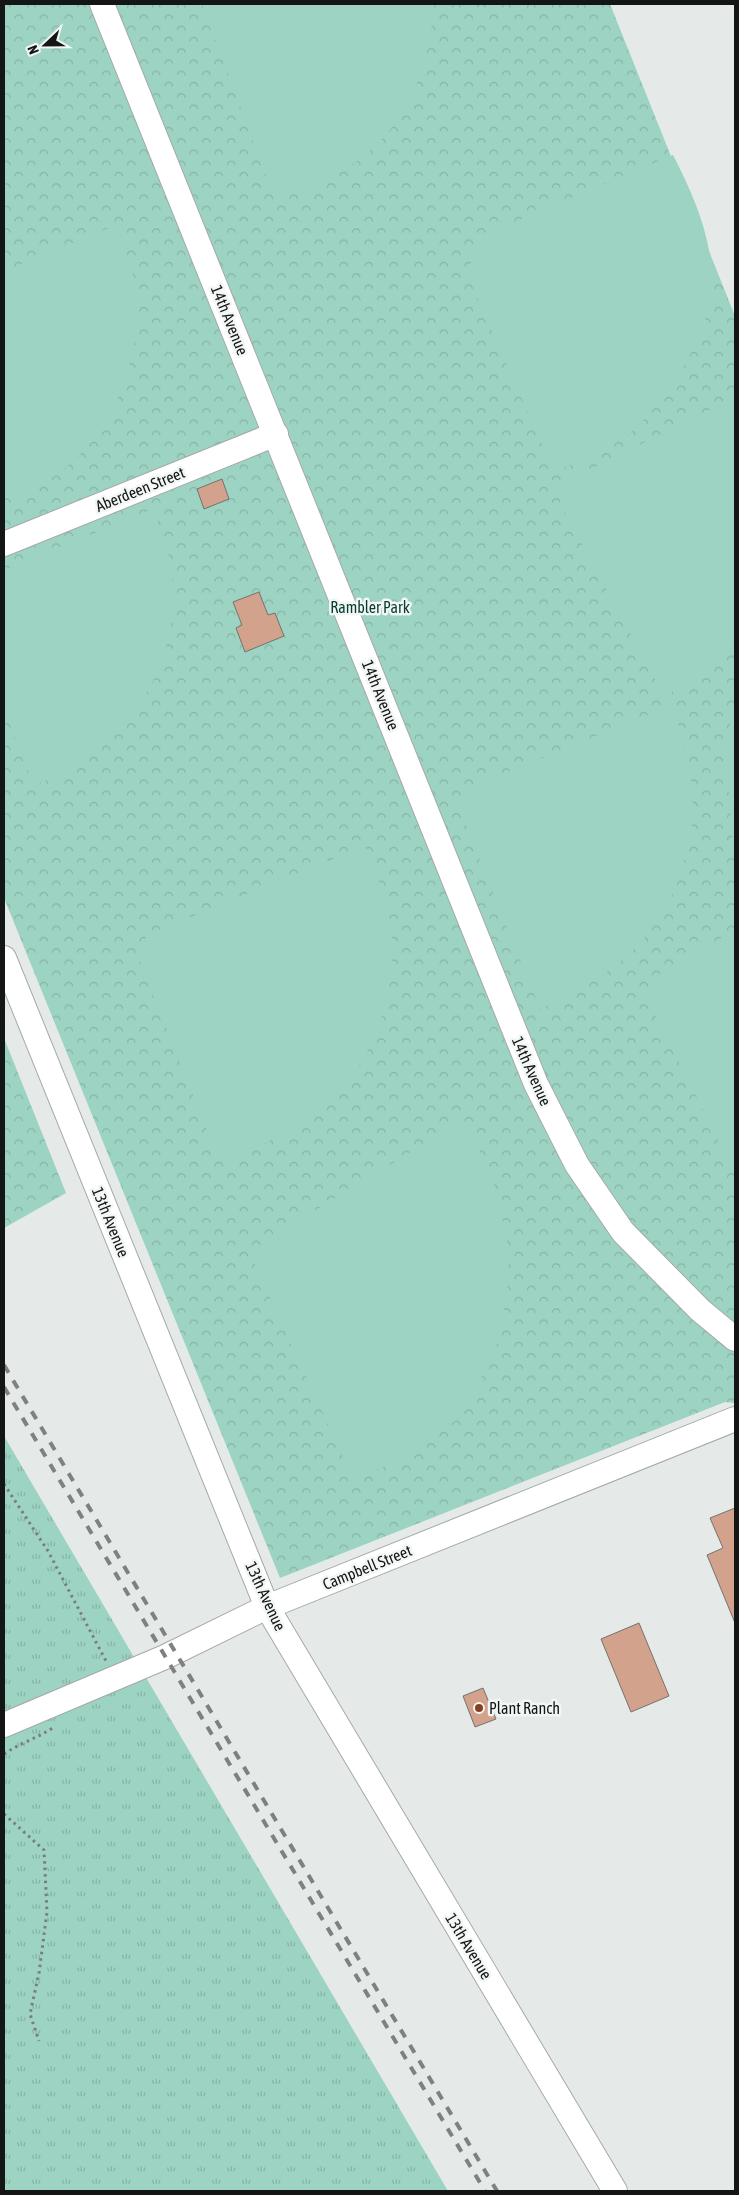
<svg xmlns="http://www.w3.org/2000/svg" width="739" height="2195" font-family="'Asap Condensed',sans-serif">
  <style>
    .grass { fill: url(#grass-tufts) }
    .park { fill: url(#park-crowns) }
    .pitch { fill: #9dd3c2 }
    .building { fill: #d3a28d; stroke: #75716f }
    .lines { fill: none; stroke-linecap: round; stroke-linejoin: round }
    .minor-casing { stroke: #a5a9a8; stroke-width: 26 }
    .path { stroke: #7a7d7c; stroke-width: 3; stroke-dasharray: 2.5 4; stroke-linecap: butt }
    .minor { stroke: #fff; stroke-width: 24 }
    .rail { stroke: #7e8180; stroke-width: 4; stroke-dasharray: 9 9; stroke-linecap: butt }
    .poi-dot { fill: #87401e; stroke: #f2f7f5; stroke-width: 2 }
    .labels { text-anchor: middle; stroke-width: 5; stroke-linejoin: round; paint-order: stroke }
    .street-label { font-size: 16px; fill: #141615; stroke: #f2f7f5 }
    .park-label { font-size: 16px; fill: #063c31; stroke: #f2f7f5 }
    .poi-label { font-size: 16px; fill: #141615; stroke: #f2f7f5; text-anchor: start }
  </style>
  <defs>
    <pattern id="grass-tufts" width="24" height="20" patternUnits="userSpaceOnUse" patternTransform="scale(1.25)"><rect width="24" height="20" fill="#9dd3c2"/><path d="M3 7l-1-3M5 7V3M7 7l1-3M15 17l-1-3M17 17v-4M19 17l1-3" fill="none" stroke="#86b4a6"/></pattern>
    <pattern id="park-crowns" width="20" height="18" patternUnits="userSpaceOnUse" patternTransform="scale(1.25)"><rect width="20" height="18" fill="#9dd3c2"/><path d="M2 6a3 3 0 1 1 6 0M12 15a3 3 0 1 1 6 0" fill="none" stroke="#86b4a6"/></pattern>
  </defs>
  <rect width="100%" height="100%" fill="#e5eae8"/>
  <!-- grass -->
  <path class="grass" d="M4,1436L448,2191H4Z"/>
  <!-- park -->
  <path class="park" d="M4,4H610L735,316V1403L725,1402L280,1578L4,898Z
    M4,1038L66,1193L4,1228Z"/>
  <!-- pitch -->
  <path class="pitch" d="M202,4H434C428,78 403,138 335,175C317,186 295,192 275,200Z
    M673,155C692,192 709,230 712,273C716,323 674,391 640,424C617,447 583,460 554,472L466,272L486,234Z
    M116,225C125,247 134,270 136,294C143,361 110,440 53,477C38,487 20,492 4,499V271Z
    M735,397V646L688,684L664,696L560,503L565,482Z
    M153,509C157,521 163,533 166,545C191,632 148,723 73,768C61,775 47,780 34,785L4,710V570Z
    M735,699V849L733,844L725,746Z
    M672,705C683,738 693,771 693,806C693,825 689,844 684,862C664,938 609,979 540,1009L458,806L466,789Z
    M365,846C374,867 382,889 388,911C395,940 393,973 386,1001C363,1091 304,1133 219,1161L137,954L147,935Z
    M735,930V1174L648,1000L656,976Z
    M464,1120L492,1176L507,1238L509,1271L501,1336L473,1394L455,1421L403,1457L354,1481L254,1263L261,1243Z"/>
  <!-- building -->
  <path class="building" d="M222,479L229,499L204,509L197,489Z
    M259,592L268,615L275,613L284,636L245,652L236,628L242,625L233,602Z
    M735,1508V1623L707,1555L723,1548L710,1518Z
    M639,1623L669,1696L631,1712L601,1639Z
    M483,1688L496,1719L475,1727L463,1696Z"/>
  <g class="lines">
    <!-- minor casing -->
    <g class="minor-casing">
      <path id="minor" d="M102,4L536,1084L577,1165L623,1232L700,1310L735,1339
        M4,544L276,434
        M4,958L267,1607L615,2191
        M4,1725L165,1657L267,1607L735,1419"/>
    </g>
    <!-- path -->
    <path class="path" d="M4,1484L48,1551L106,1661
      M4,1754C20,1743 38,1738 54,1727
      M4,1814L44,1850L47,1912L39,1973L30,2014L39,2041"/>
    <!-- minor -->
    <use href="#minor" class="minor"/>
    <!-- rail -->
    <path class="rail" d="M4,1365L497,2191
      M4,1387L485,2191"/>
  </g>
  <!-- markers -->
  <circle class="poi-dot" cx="479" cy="1708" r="5"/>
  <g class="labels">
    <!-- street labels -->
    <g class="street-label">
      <text transform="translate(230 320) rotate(68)" y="6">14th Avenue</text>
      <text transform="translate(140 489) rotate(-22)" y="6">Aberdeen Street</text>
      <text transform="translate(381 695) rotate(68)" y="6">14th Avenue</text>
      <text transform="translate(532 1071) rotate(66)" y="6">14th Avenue</text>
      <text transform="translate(111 1222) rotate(68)" y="6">13th Avenue</text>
      <text transform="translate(367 1567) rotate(-22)" y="6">Campbell Street</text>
      <text transform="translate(266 1596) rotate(65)" y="6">13th Avenue</text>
      <text transform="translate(469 1946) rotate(59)" y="6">13th Avenue</text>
    </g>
    <!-- park labels -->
    <g class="park-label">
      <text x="370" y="613">Rambler Park</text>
    </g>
    <!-- poi labels -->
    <g class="poi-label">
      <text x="489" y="1714">Plant Ranch</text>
    </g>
  </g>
  <!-- border -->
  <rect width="739" height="2195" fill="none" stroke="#141615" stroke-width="10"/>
  <!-- north arrow -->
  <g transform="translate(45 45) rotate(248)" stroke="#f2f7f5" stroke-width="4" paint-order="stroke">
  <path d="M0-4L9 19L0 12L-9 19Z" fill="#141615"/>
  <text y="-8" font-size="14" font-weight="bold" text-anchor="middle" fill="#141615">N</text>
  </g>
</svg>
